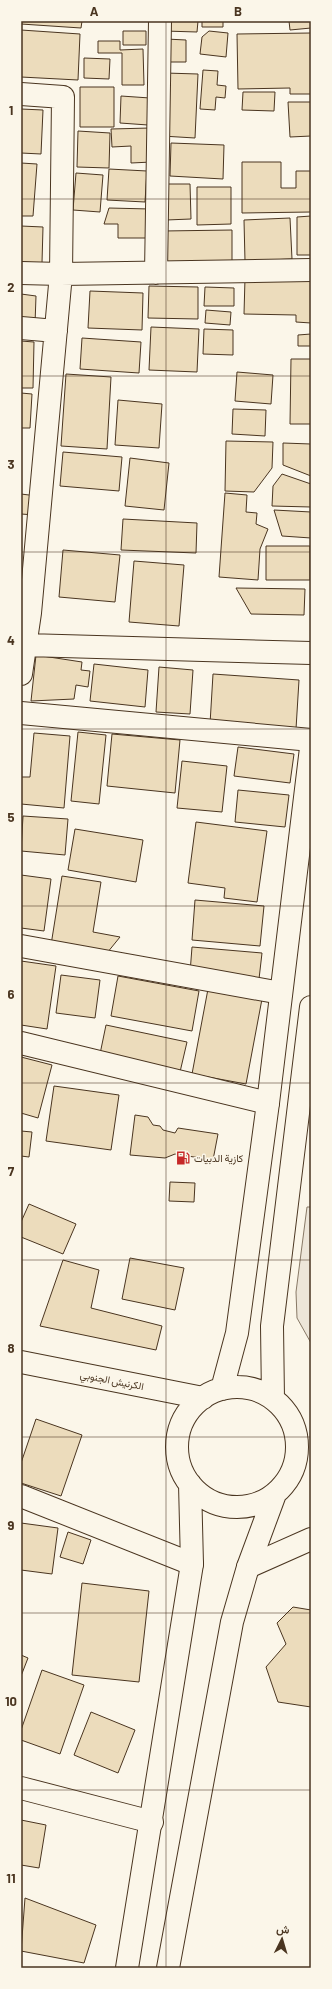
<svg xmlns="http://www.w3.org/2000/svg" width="332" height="1989" font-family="Barlow,Vazirmatn,sans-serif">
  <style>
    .green { fill: #ede6d9; stroke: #887966 }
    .building { fill: #ecdcbc; stroke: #4a3520 }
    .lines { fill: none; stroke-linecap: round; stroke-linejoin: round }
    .minor-casing { stroke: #4a3520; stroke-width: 24 }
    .major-casing { stroke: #4a3520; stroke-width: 24 }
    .minor { stroke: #fbf6e9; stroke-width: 22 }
    .major { stroke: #fbf6e9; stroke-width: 22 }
    .grid { fill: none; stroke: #4a3520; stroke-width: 1; stroke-opacity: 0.55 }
    .labels { text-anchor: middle; stroke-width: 3; stroke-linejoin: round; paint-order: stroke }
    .poi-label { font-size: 10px; fill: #4a3520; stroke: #fbf6e9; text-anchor: start }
    .street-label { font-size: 10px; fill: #4a3520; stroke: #fbf6e9 }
    .neatline { fill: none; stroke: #4a3520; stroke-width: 1.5 }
    .grid-label { font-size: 13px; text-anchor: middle; font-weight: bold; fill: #4a3520 }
  </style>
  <rect width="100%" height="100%" fill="#fbf6e9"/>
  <!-- green -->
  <path class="green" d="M307,1207H311V1343L297,1318L296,1292Z"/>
  <!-- building -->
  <path class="building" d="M21,21H82L81,28L21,24Z
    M164,21H198L197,32L164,31Z
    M202,21H223V27H202Z
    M289,21H311V28L290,30Z
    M21,30L80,34L78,80L21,77Z
    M123,31H146V45H123Z
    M209,31L228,33L226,57L200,54L202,37Z
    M311,33V94H290V88L238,89L237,34Z
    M166,39L186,40V62H165Z
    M98,41H120V50L143,49L144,85H122V53H98Z
    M84,58L110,59L109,79L84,78Z
    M203,70L218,71L217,85L226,86L225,98L216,97L215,110L200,109Z
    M165,73L198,74L195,138L162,136Z
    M80,87H114V127H80Z
    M243,92H275L274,111L242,110Z
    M121,96L150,98L148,125L120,123Z
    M288,102H311V136L290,137Z
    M21,109L43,110L41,154L21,153Z
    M150,128L152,162L131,163V146L112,147L111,129Z
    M78,131L110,133L109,168L77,167Z
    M171,143L224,145L223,179L170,176Z
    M242,162H281V188H296V171H311V212L242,213Z
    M21,163L37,164L33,216H21Z
    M109,169L147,171L145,202L107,200Z
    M76,173L103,175L100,212L73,210Z
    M165,184H190L191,219L166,220Z
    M197,187H231V224L197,225Z
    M109,208L150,209L149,238H118V224H104Z
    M311,216V255H297V217Z
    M290,218L292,259L245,261L244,220Z
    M21,226L43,227L42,263L21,262Z
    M232,230V263L164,264L163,231Z
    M245,278L311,280V323L296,322V315L244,314Z
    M149,286L198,287V319L148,318Z
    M205,287L234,288V306H204Z
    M90,291L143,293L142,330L88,328Z
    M21,294L36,296L35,324L21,323Z
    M206,310L231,312L230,325L205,323Z
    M151,327L199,329L197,372L149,370Z
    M204,329L233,330V355L203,354Z
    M311,334V346H298V335Z
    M82,338L141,342L139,373L80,369Z
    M21,341L34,342L33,388H21Z
    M291,359H311V424H290Z
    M237,372L273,375L271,404L235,401Z
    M66,374L111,377L107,449L61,446Z
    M21,393L32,394L30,428H21Z
    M118,400L162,404L159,448L115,445Z
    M233,409L266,410L265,436L232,434Z
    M226,441L273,442L272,468L254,492L225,491Z
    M283,443L311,444V476L283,465Z
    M63,452L122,457L119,491L60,486Z
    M130,458L169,463L164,510L125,506Z
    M282,474L311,484V507L272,506L273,486Z
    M225,493L247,495L246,512L257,513L256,524L268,529L260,549L258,580L219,577Z
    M21,494L37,496L35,515L21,514Z
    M274,510L311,512V538L282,536Z
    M123,519L197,523L196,553L121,550Z
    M266,546H310V580H266Z
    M63,550L120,555L115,602L59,597Z
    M134,561L184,565L179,626L129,622Z
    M236,588L305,589L304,615L251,614Z
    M36,655L82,662L81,670L90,671L88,687L76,685L74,699L31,701Z
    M94,664L148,670L145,707L90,701Z
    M159,667L193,670L190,714L156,712Z
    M213,674L299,680L296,729L210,724Z
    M78,732L106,735L99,804L71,801Z
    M34,733L70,736L64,808L21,804V777H30Z
    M112,734L180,740L175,793L107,786Z
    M238,747L294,754L290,783L234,776Z
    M182,761L227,766L222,812L177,808Z
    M238,790L289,795L285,827L235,822Z
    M23,816L68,819L65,855L21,851Z
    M196,822L267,831L257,902L224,898L225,888L188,883Z
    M75,829L143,840L136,882L68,870Z
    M21,875L51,879L44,931L21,928Z
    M62,876L101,882L93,932L120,937L107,953L51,945Z
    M195,900L264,906L260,946L192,940Z
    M192,947L262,953L259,979L190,973Z
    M21,961L56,966L47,1029L21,1025Z
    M61,975L100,980L95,1018L56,1013Z
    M118,976L199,991L192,1031L111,1016Z
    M208,989L262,999L246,1084L192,1074Z
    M106,1025L187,1042L180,1072L100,1054Z
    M21,1057L52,1065L38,1118L21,1113Z
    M54,1086L119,1095L111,1150L46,1141Z
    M135,1115L148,1117L153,1125L160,1126L163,1130L175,1133L178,1128L218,1134L213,1160L175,1154L165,1158L130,1155Z
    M21,1131L32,1132L29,1157L21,1156Z
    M170,1182L195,1183L194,1202L169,1201Z
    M29,1204L76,1224L63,1254L21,1237V1222Z
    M130,1258L184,1268L175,1310L122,1299Z
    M63,1260L99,1270L91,1308L162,1326L156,1350L40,1326Z
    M36,1419L82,1435L61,1496L21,1483V1463Z
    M21,1523L58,1528L52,1574L21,1570Z
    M68,1532L91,1540L83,1564L60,1557Z
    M82,1583L149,1591L139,1682L72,1675Z
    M293,1607L311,1610V1707L278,1702L266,1667L286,1644L277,1623Z
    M21,1655L28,1658L21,1676Z
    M42,1670L84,1685L60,1754L21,1740V1730Z
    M91,1712L135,1730L118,1773L74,1755Z
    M21,1820L46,1825L39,1868L21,1865Z
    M25,1898L96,1925L84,1963L21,1951Z"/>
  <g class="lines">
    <!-- minor casing -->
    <g class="minor-casing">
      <path id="minor" d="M21,94L63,97L61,274L30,613L21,674
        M21,273L61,274L311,270
        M156,273L160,21
        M21,328L56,331
        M26,645L311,653
        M21,713L311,740
        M21,946L281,993
        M21,1043L268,1103
        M21,1496L192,1564
        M248,1567L311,1539
        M21,1788L152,1822"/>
    </g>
    <!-- major casing -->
    <g class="major-casing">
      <path id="major" d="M21,1362L203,1398
        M177 1447a60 60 0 1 1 120 0a60 60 0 1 1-120 0Z
        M222,1389L237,1333L268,1103L311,748
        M273,1399L272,1326L311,1007
        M127,1968L192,1564L190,1484
        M168,1968L232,1622L248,1567L275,1494"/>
    </g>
    <!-- minor -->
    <use href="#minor" class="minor"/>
    <!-- major -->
    <use href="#major" class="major"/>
  </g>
  <!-- grid -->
  <path class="grid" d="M166,21V1968M21,199H311M21,376H311M21,552H311M21,729H311M21,906H311M21,1083H311M21,1260H311M21,1437H311M21,1613H311M21,1790H311"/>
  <!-- icons -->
  <defs>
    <g id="fuel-bare" transform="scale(1.08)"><path d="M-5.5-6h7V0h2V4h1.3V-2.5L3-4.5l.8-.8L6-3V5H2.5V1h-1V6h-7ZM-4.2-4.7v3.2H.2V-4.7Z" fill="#c62828" stroke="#fbf6e9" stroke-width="2.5" paint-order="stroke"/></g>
  </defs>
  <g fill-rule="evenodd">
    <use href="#fuel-bare" x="183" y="1158"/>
  </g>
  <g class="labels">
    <!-- poi labels -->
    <g class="poi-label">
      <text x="194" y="1162">كازية الدبيات</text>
    </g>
    <!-- street labels -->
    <g class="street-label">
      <text transform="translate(112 1380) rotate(11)" y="4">الكرنيش الجنوبي</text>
    </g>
  </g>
  <!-- border -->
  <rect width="332" height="1989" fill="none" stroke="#fbf6e9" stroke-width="44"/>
  <!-- north arrow -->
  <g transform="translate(282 1939) rotate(5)" stroke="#fbf6e9" stroke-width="3" paint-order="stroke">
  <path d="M0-3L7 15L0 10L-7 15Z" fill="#4a3520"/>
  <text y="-6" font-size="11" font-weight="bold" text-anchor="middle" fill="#4a3520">ش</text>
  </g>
  <rect x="22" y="22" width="288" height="1945" class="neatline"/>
  <g class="grid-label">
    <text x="94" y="16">A</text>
    <text x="238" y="16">B</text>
    <text x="11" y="115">1</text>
    <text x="11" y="292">2</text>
    <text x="11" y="469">3</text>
    <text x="11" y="645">4</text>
    <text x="11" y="822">5</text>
    <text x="11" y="999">6</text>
    <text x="11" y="1176">7</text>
    <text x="11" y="1353">8</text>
    <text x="11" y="1530">9</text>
    <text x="11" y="1706">10</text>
    <text x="11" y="1883">11</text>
  </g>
</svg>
